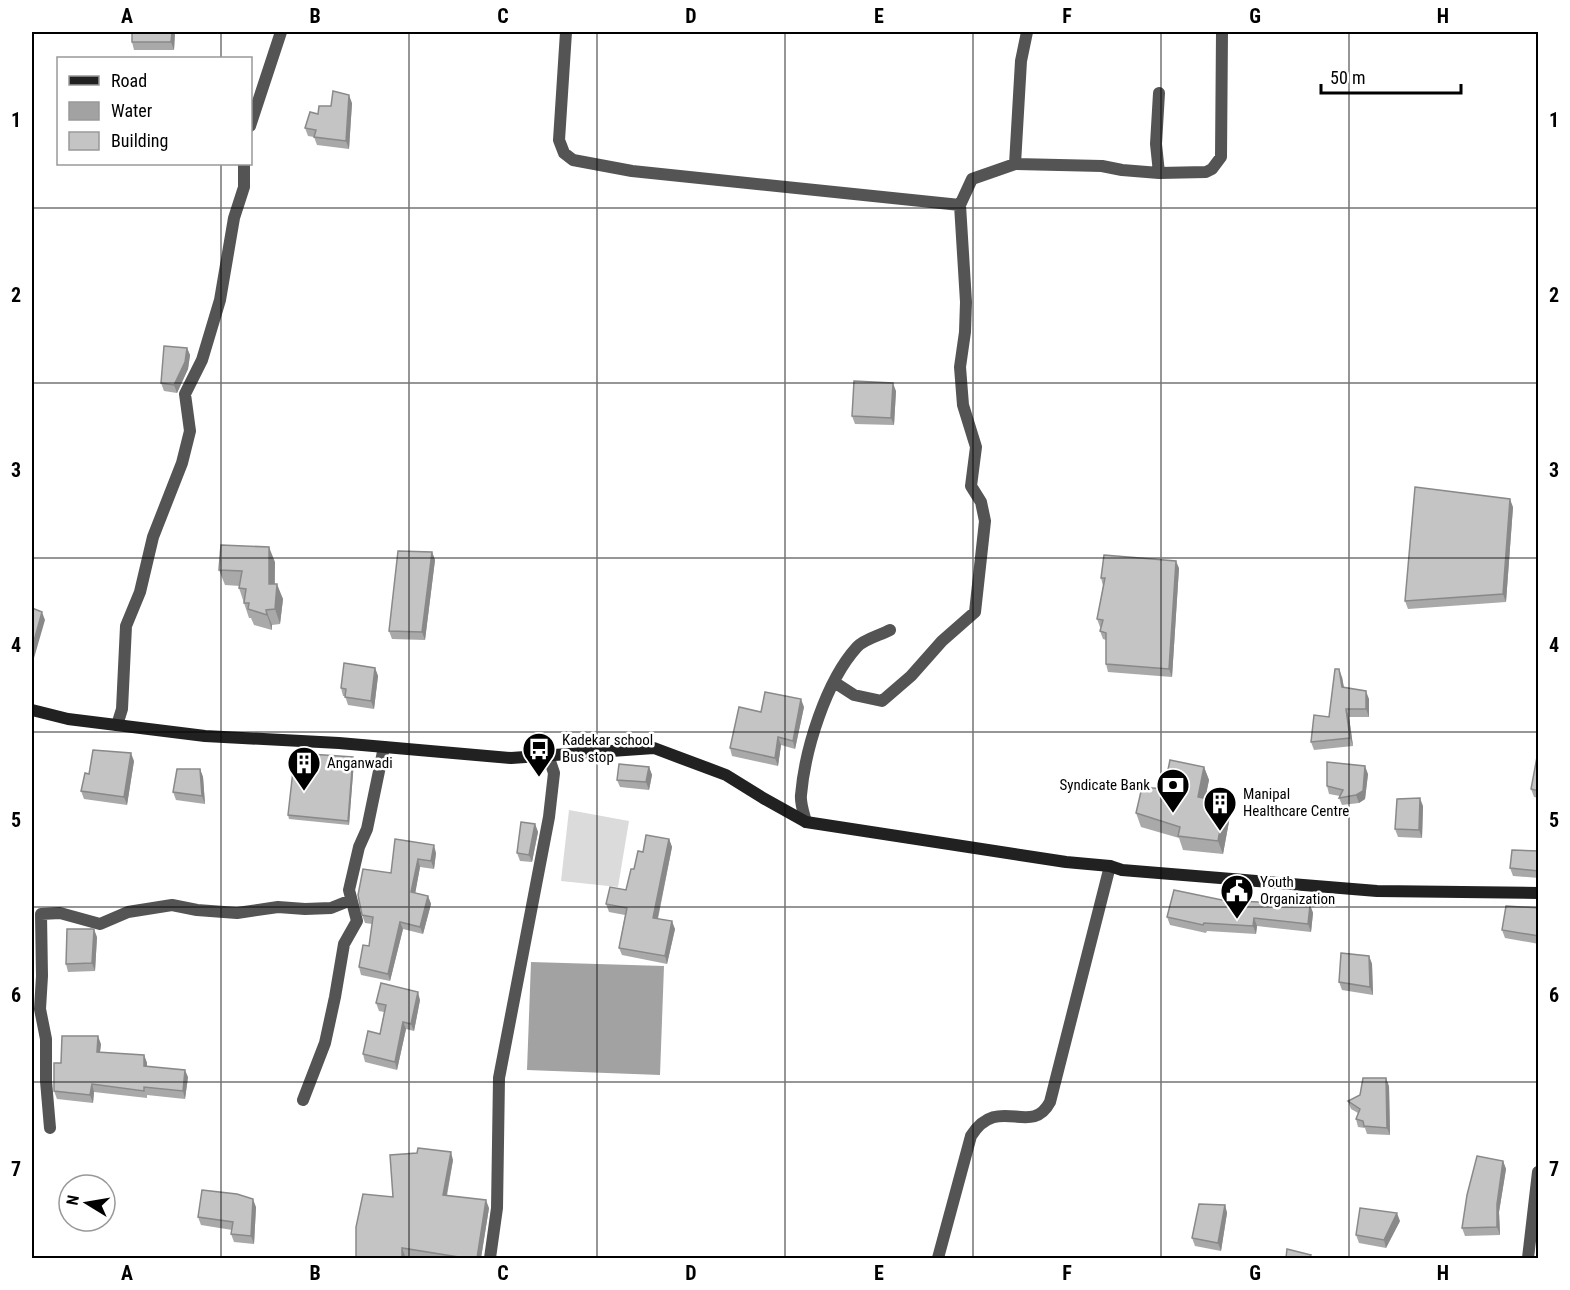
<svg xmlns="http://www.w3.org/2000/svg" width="1570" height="1290" font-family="'Roboto Condensed',sans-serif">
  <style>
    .green { fill: #dbdbdb }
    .water { fill: #a2a2a2 }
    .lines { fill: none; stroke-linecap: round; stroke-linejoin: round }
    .street { stroke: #545454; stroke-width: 12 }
    .secondary { stroke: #212121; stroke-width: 12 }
    .wall { fill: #a9a9a9 }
    .shaded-wall { fill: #898989 }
    .building { fill: #c4c4c4; stroke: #898989; stroke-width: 1.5 }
    .grid { fill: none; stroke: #000; stroke-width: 1.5; stroke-opacity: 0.55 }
    .labels { text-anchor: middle; stroke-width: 5; stroke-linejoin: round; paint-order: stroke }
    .poi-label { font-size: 15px; fill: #000; stroke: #fff; text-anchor: start }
    .neatline { fill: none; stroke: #000; stroke-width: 2 }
    .grid-label { font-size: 20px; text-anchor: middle; font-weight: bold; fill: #000 }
  </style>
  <rect width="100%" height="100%" fill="#fff"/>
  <!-- green -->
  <path class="green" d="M569,810L629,821L618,887L561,881Z"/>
  <!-- water -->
  <path class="water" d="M531,962L664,966L660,1075L527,1070Z"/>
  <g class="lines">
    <!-- street -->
    <path class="street" d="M566,32L559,140L564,153L573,160L632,171L960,205
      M250,126L281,32
      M1015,164L1021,61L1027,32
      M1159,173L1206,172L1212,169L1221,157L1222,32
      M834,682L854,695L882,701L911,676L942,641L975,612L985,521L981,502L971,486L976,447L963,405L960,367L965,332L966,302L960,205L972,179L1015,164L1102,166L1122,170L1159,173L1156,144L1159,93
      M117,725L122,709L126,626L140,592L153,537L182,463L190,431L185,394L202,360L220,300L234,218L244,187V164
      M806,822C804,814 800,803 801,795C805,749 826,681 857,647C864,639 881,635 890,630
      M303,1100L325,1043L335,997L344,944L357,921L349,890L359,847L367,829L384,747
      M50,1128L46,1081V1039L40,1009L42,976L41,914L60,913L100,924L128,912L172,905L197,910L237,913L278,907L305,909L331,908L351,900
      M490,1258L497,1208L499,1078L549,817L554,773L548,755
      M938,1258L971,1136C998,1093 1031,1138 1050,1102L1110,866
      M1528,1258L1538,1172"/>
    <!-- secondary -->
    <path class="secondary" d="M32,710L68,719L205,736L339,743L511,758L654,748L726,775L763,798L806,822L1066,862L1110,866L1122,870L1377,891L1538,893"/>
  </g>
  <!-- wall -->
  <path class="wall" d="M175,32L174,50H134L132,42Z
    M352,103L349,149L317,145L314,137L308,136L305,128L318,114L331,106Z
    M187,348L190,355L188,369L177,393L164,391L161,383Z
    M896,391L894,425L855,424L852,416Z
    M1513,507L1506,602L1408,609L1405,601Z
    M432,552L435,560L425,640L392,639L389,631Z
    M275,562V584L283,599L280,624L272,625V630L254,625L251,618H249L239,588L240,586L225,585L219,570Z
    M1179,568L1172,677L1108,672L1106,664V640L1103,639L1100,631L1101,627H1100L1097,619L1103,586L1101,578Z
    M375,668L378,676L374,709L348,705L345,696H343L341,688Z
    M1342,677L1344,687L1369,699V717H1349L1353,746L1314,750L1311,742L1329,717Z
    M804,707L795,749L781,745L778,766L732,756L730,748L761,712Z
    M353,757L354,761L349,825L289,819L288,815Z
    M1539,757V798L1534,797L1531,789Z
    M134,761L127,805L84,799L81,791L89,774Z
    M649,767L652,775L649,790L620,787L617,780Z
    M1204,767L1209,780L1205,798L1225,803L1230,816L1223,854L1183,850L1179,838L1141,827L1136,813L1164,789Z
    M200,769L203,777L205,804L176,800L173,792Z
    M1368,774L1365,799L1359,803L1342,805L1339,798L1340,796L1329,794L1327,786Z
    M1423,806L1422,838L1398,837L1395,829Z
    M535,824L538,832L532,862L520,861L517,853Z
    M395,839L436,853L434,869L420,867L415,893L428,896L431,904L423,934L403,929L390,981L361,975L359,967L369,946L372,924L365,923L362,915L391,873Z
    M669,839L672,847L658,919L675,929L667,964L622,955L619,948L625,915L609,912L606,904L626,890L634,869L643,852Z
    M1539,851V878L1513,876L1510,868Z
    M1222,900L1310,905L1313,913L1311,932L1257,926L1256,934L1207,931L1206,933L1170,925L1167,917Z
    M1539,908V944L1505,938L1502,930Z
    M97,937L95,971L68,972L66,964Z
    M1369,956L1372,964L1373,995L1342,990L1339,982Z
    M420,1000L414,1031L406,1029L397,1070L365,1062L363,1054L380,1034L384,1012L379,1011L376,1003Z
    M101,1044L100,1052L144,1055L147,1063V1066L188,1077L185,1099L147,1095V1098L94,1092L93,1103L57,1099L54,1091L61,1063Z
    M1389,1086L1390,1135L1367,1134L1365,1128L1358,1127L1356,1119L1358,1113L1351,1109L1348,1101Z
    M453,1160L447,1196L489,1208L481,1258H420L405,1256V1258H356L393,1197Z
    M1503,1161L1506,1169L1499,1212L1500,1235L1465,1236L1462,1228Z
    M1225,1205L1227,1213L1221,1251L1195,1246L1192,1238Z
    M256,1207L254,1244L234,1242L231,1234L232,1230L201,1225L198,1217Z
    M1400,1221L1386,1248L1359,1243L1356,1235Z"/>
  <!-- shaded-wall -->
  <path class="shaded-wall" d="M172,32H175L174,50L171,42Z
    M349,95L352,103L349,149L346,141Z
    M187,348L190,355L188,369L177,393L174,385Z
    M893,383L896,391L894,425L891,418Z
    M1510,499L1513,507L1506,602L1503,594Z
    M269,547L275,562L274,599L269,584Z
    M432,552L435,560L425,640L422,632Z
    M1176,561L1179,568L1172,677L1169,669Z
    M277,584L283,599L280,624L275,609Z
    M266,610L272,625V630L267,615Z
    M42,612L45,620L32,665V648Z
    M375,668L378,676L374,709L371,701Z
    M1339,669L1342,677L1345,695L1342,687Z
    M1366,691L1369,699V717L1366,709Z
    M801,699L804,707L795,749L793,741Z
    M1346,709L1349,717L1353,746L1350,738Z
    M778,737L781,745L778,766L775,758Z
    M131,753L134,761L127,805L124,797Z
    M353,757L354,761L349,825L348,821Z
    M1365,766L1368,774L1365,799L1359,803L1356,795Z
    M649,767L652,775L649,790L646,782Z
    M1204,767L1209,780L1203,810L1198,797Z
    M200,769L203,777L205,804L202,796Z
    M1420,798L1423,806L1422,838L1419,830Z
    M1225,803L1230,816L1223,854L1218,841Z
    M535,824L538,832L532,862L529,855Z
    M669,839L672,847L656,926L653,918Z
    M434,845L436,853L434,869L431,861Z
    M418,859L420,867L414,900L411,892Z
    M428,896L431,904L423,934L420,927Z
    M1310,905L1313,913L1311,932L1308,924Z
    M1254,918L1257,926L1256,934L1253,926Z
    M672,921L675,929L667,964L665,956Z
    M400,922L403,929L390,981L388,974Z
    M94,929L97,937L95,971L92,963Z
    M1369,956L1372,964L1373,995L1370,987Z
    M418,992L420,1000L414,1031L411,1024Z
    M403,1022L406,1029L397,1070L395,1062Z
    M98,1036L101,1044L99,1059L97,1052Z
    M144,1055L147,1063V1074L144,1066Z
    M185,1070L188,1077L185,1099L183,1091Z
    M1386,1078L1389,1086L1390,1135L1387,1128Z
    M92,1084L94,1092L93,1103L90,1095Z
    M451,1152L453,1160L445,1203L443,1195Z
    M1503,1161L1506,1169L1499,1212L1500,1235L1497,1227V1204Z
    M253,1199L256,1207L254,1244L251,1236Z
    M486,1200L489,1208L481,1258H477Z
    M1225,1205L1227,1213L1221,1251L1218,1243Z
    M1397,1213L1400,1221L1386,1248L1384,1240Z
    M402,1248L405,1256V1258H402Z"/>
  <!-- building -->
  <path class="building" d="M132,32H172L171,42H132Z
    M333,91L349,95L346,141L314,137L316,130L305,128L310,112L318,114L319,106H331Z
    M164,346L187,348L185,362L174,385L161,383Z
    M854,381L893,383L891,418L852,416Z
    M1415,487L1510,499L1503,594L1405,601Z
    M221,545L269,547V584H277L275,609L266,610L267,615L248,609L249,603H244L246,589L239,588L242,571L219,570Z
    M398,551L432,552L422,632L389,631Z
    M1104,555L1176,561L1169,669L1106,664V633L1100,631L1103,620L1097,619L1105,578H1101Z
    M32,608L42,612L32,648Z
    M344,663L375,668L371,701L345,697L346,689L341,688Z
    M1335,669H1339L1342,687L1366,691V709H1346L1350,738L1311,742L1314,715L1329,717Z
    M765,692L801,699L793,741L778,737L775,758L730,748L739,707L761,712Z
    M93,750L131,753L124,797L81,791L85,773L89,774Z
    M295,753L353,757L348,821L288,815Z
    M1537,757H1539V791L1531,789Z
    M1170,760L1204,767L1198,797L1225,803L1218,841L1178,836L1180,827L1136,813L1142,787L1164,789Z
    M1327,762L1365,766L1363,791L1356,795L1339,798L1343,790L1327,786Z
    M619,764L649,767L646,782L617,780Z
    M177,769H200L202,796L173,792Z
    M1420,798L1419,830L1395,829L1397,799Z
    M521,822L535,824L529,855L517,853Z
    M646,835L669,839L653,918L672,921L665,956L619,948L627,908L606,904L610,887L626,890L631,869H634L638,851L643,852Z
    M395,839L434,845L431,861L418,859L411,892L428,896L420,927L400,922L388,974L359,967L363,945L369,946L373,917L362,915L358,895L363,869L391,873Z
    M1512,850L1539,851V871L1510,868Z
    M1174,890L1222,900L1310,905L1308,924L1254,918L1253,926L1204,923L1203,925L1167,917Z
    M1506,906L1539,908V936L1502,930Z
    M67,929H94L92,963L66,964Z
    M1341,953L1369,956L1370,987L1339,982Z
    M381,983L418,992L411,1024L403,1022L395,1062L363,1054L368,1031L380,1034L386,1005L376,1003Z
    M62,1036H98L97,1052L144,1055V1066L185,1070L183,1091L144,1087V1091L92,1084L90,1095L54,1091V1063H61Z
    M1363,1078H1386L1387,1128L1364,1126L1363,1121L1356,1119L1360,1109L1348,1101L1360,1095Z
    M418,1148L451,1152L443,1195L486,1200L477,1258H465L402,1248V1258H356V1227L363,1194L393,1197L390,1155L417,1153Z
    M1477,1156L1503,1161L1497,1204V1227L1462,1228L1467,1195Z
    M202,1190L237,1194L253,1199L251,1236L231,1234L233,1222L198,1217Z
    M1199,1204L1225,1205L1218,1243L1192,1238Z
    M1360,1208L1397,1213L1384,1240L1356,1235Z
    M1287,1249L1311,1255L1309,1258H1286Z"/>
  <!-- grid -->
  <path class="grid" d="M221,32V58M409,32V1258M597,32V1258M785,32V1258M973,32V1258M1161,32V1258M1349,32V1258M221,164V1258M32,208H1538M32,383H1538M32,558H1538M32,732H1538M32,907H1538M32,1082H1538"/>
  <!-- icons -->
  <defs>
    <g id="bus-pin" transform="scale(1.725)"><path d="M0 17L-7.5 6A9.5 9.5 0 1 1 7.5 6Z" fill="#000" stroke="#fff"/><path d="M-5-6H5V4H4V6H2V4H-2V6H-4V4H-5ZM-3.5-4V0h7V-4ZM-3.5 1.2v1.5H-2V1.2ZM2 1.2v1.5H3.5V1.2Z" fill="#fff"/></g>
    <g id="building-pin" transform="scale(1.725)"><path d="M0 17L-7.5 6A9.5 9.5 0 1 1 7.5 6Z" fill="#000" stroke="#fff"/><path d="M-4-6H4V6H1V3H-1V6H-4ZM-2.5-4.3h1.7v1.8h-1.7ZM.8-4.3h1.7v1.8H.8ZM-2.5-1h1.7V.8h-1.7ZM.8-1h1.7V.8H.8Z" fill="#fff"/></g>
    <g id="bank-pin" transform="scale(1.725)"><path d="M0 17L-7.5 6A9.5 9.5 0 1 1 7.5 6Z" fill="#000" stroke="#fff"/><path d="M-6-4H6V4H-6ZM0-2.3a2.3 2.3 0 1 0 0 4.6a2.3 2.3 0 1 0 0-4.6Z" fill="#fff"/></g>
    <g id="civic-pin" transform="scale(1.725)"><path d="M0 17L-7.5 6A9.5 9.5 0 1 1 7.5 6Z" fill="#000" stroke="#fff"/><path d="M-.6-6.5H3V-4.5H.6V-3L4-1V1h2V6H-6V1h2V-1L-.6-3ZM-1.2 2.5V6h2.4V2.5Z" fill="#fff"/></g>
  </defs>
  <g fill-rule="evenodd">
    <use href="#bus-pin" x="539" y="749"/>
    <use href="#building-pin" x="304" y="763"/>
    <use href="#bank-pin" x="1173" y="785"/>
    <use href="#building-pin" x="1220" y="803"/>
    <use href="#civic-pin" x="1237" y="891"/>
  </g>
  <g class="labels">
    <!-- poi labels -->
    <g class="poi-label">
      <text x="562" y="745">Kadekar school<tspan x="562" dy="17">Bus stop</tspan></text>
      <text x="327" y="768">Anganwadi</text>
      <text x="1150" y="790" text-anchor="end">Syndicate Bank</text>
      <text x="1243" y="799">Manipal<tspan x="1243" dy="17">Healthcare Centre</tspan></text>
      <text x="1260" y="887">Youth<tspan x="1260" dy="17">Organization</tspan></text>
    </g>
  </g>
  <!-- border -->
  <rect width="1570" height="1290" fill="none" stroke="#ffffff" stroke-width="66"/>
  <!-- legend -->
  <rect x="57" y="57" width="195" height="108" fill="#ffffff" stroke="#999999" stroke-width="1.5"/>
  <rect x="69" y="76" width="30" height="9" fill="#212121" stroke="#999999" stroke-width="1.5"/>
  <text x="111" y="87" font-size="18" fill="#000000">Road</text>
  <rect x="69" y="102" width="30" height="18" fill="#a2a2a2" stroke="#999999" stroke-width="1.5"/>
  <text x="111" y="117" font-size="18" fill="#000000">Water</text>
  <rect x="69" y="132" width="30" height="18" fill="#c4c4c4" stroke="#999999" stroke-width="1.5"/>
  <text x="111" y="147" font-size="18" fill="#000000">Building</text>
  <!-- north arrow -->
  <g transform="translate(87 1203) rotate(281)"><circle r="28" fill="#ffffff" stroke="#999999" stroke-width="1.5"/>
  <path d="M0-4.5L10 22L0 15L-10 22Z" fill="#000000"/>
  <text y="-9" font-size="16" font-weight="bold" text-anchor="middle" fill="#000000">N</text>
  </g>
  <!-- scale -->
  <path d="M1321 84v9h140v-9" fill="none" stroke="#000000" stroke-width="3"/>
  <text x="1330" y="84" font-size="18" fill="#000000" stroke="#ffffff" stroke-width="4.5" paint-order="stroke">50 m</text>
  <rect x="33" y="33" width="1504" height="1224" class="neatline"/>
  <g class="grid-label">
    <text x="127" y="23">A</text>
    <text x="315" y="23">B</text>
    <text x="503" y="23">C</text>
    <text x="691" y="23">D</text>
    <text x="879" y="23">E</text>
    <text x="1067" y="23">F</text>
    <text x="1255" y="23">G</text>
    <text x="1443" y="23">H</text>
    <text x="16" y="127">1</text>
    <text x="1554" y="127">1</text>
    <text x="16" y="302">2</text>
    <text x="1554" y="302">2</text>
    <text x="16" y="477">3</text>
    <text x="1554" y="477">3</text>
    <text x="16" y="652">4</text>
    <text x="1554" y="652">4</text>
    <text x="16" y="827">5</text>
    <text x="1554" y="827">5</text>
    <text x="16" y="1002">6</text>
    <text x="1554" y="1002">6</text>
    <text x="16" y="1176">7</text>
    <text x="1554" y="1176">7</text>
    <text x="127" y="1280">A</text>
    <text x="315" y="1280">B</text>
    <text x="503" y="1280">C</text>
    <text x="691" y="1280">D</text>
    <text x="879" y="1280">E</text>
    <text x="1067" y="1280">F</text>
    <text x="1255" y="1280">G</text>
    <text x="1443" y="1280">H</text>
  </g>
</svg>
